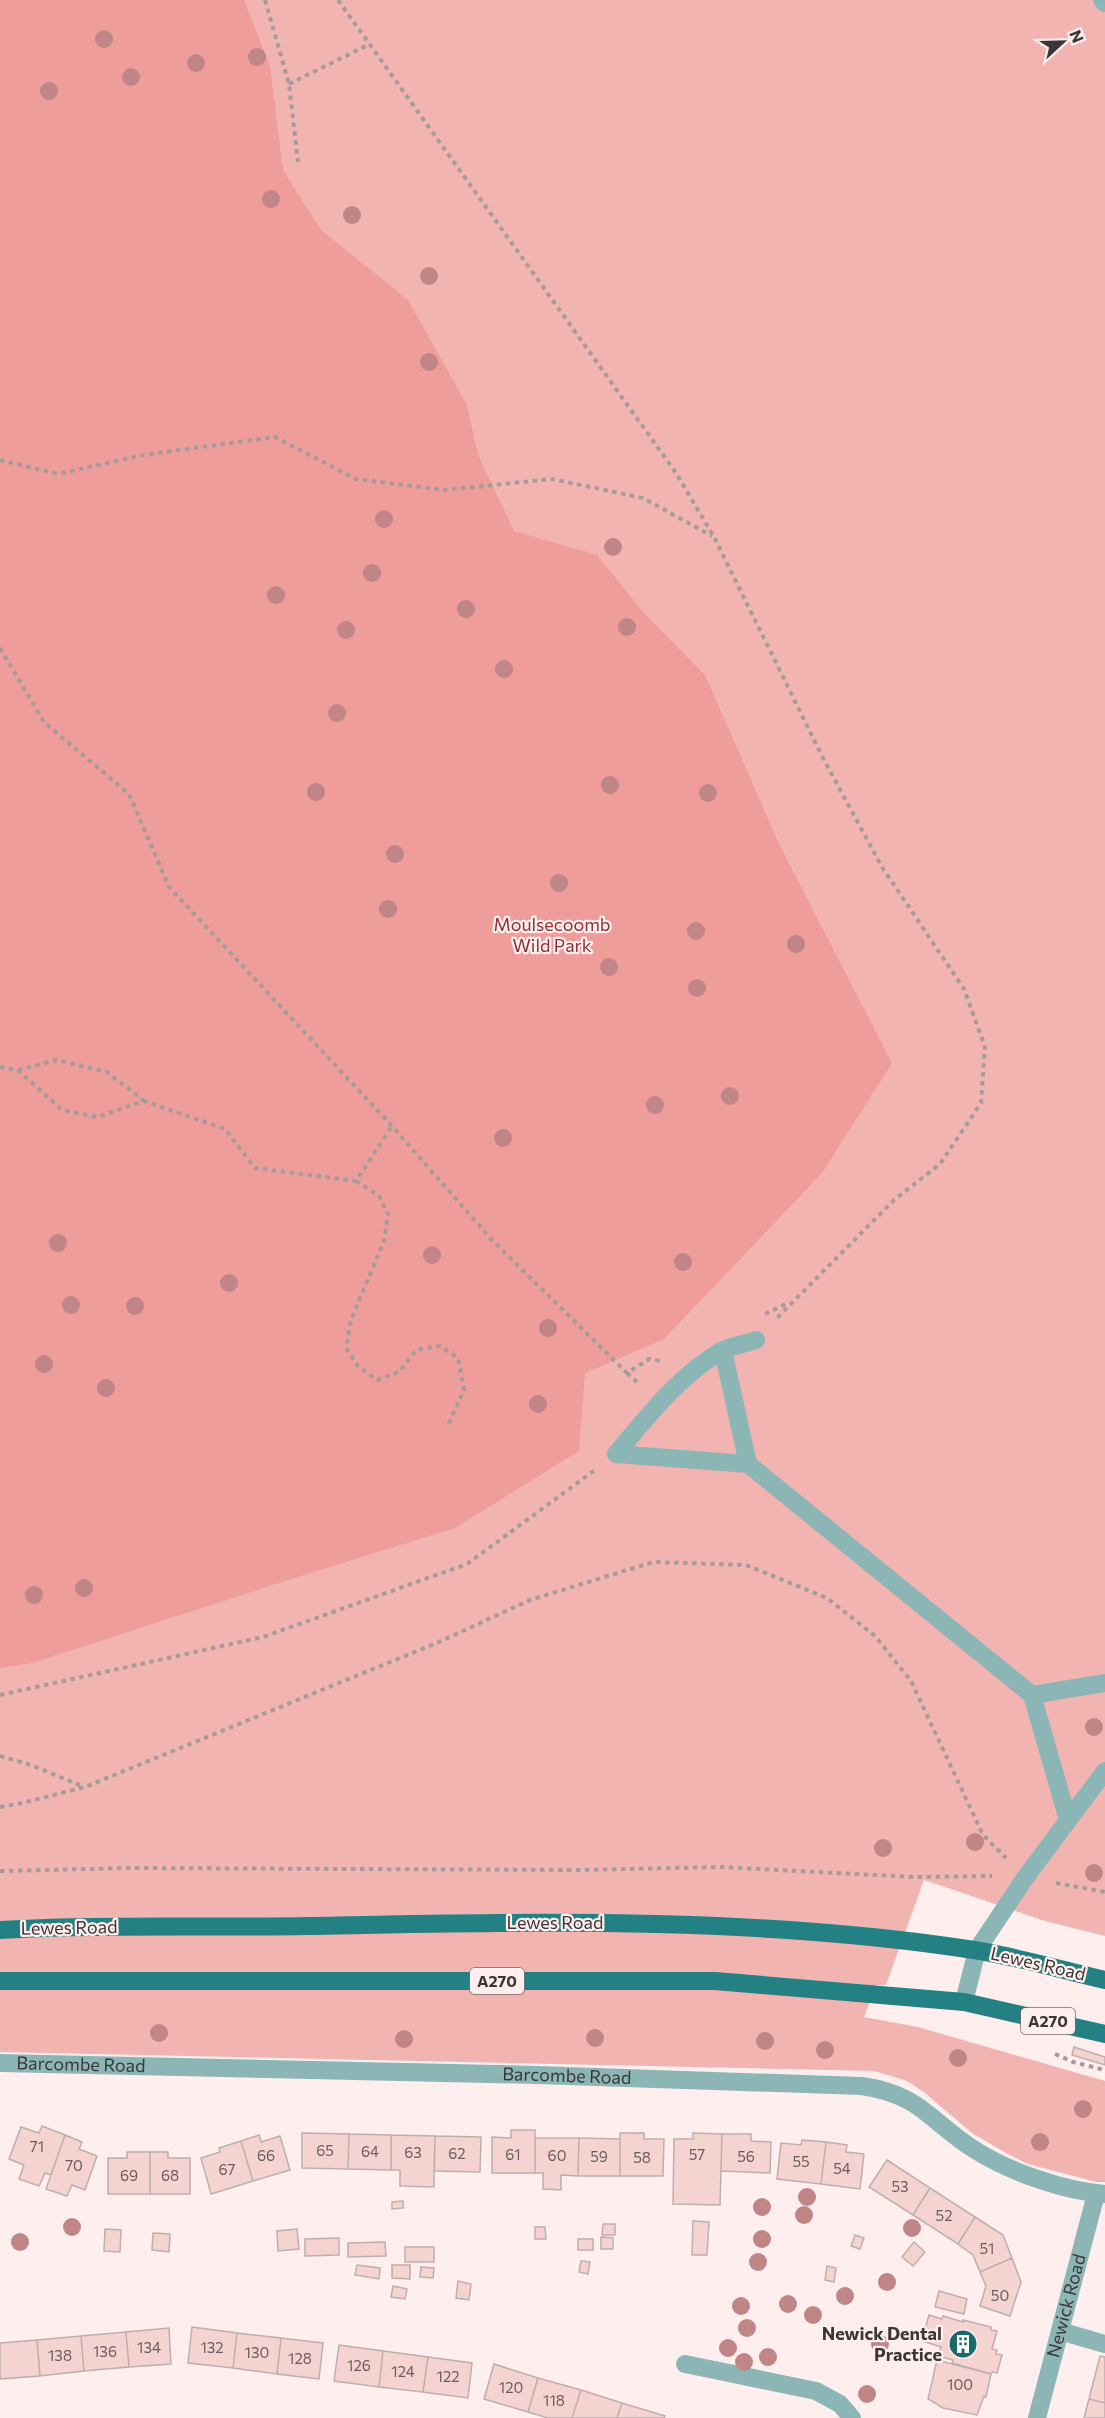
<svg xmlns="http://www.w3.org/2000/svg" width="1105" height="2418" font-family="Commissioner,sans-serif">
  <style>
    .green { fill: #f2b4b1 }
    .forest { fill: #ef9d9a }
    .building { fill: #f5d3d1; stroke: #bdafae; stroke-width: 1.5 }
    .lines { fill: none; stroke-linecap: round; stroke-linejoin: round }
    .path { stroke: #a69b9a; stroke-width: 4; stroke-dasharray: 4.5 4.5; stroke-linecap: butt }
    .minor { stroke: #8cb5b6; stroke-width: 18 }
    .major { stroke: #248183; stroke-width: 18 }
    .tree { fill: #c08587 }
    .labels { text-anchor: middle; stroke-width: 4.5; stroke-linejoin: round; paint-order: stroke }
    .number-label { font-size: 15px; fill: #6a5e5d }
    .shield { fill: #feefee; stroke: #766e6d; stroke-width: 1.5 }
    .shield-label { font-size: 16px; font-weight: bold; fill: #3c3736 }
    .park-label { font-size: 18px; fill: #8e2f32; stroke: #feefee }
    .street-label { font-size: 18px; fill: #3c3736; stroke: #feefee }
    .poi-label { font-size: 18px; font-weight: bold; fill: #3c3736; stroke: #feefee; text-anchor: end }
  </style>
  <rect width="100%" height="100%" fill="#feefee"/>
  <!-- green -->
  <path class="green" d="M0,0H1105V1936L1045,1921L924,1880L886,1985H876L864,2017L918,2027L1105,2081V2182H1096L1028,2164L1006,2153L972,2133L925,2093L907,2081L874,2071L0,2052Z"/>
  <!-- forest -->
  <path class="forest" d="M0,0H244L270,66L283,170L321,230L408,300L467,405L478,455L514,531L597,555L643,612L705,675L780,846L892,1063L822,1173L664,1339L585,1373L579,1451L455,1528L304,1575L32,1663L0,1668Z"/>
  <!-- building -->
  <path class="building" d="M1074,2047L1105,2057V2065L1072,2055Z
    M42,2126L65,2135L51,2175L45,2173L39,2186L19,2179L24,2165L9,2159L21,2127L39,2133Z
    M511,2130H535V2173H492V2137L511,2138Z
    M302,2133L349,2134L348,2169L302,2168Z
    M620,2133H644V2139H664L663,2176H620Z
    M693,2133L722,2134L720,2205L673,2204L674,2139H693Z
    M349,2134L391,2135V2170L348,2169Z
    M722,2134H751V2141L771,2142L770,2173L721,2171Z
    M65,2135L82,2142L79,2149L97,2156L85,2190L72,2185L67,2196L46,2189Z
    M259,2135L261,2142L280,2136L290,2170L253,2181L241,2141Z
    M391,2135L435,2136L434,2187L400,2186V2170H391Z
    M435,2136L481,2137L480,2172L434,2171Z
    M535,2138H579L578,2176L561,2175V2190L543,2189V2173H535Z
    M579,2138L620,2139V2176H578Z
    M802,2140L826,2142L821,2184L777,2179L781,2143L801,2145Z
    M241,2141L253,2181L211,2194L201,2158L220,2152L219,2148Z
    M826,2142L847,2145L846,2152L864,2154L860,2189L821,2184Z
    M127,2152H150V2194H108V2158H127Z
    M150,2152H168V2158H190V2194H150Z
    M887,2160L930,2188L913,2215L869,2187Z
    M930,2188L975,2217L958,2244L913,2215Z
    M403,2201V2208L392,2209V2202Z
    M975,2217L1003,2235L1012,2258L980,2272L973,2255L958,2244Z
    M693,2221L709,2222L707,2255H692Z
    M603,2224H615V2235H602Z
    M535,2227H545L546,2239H535Z
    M105,2229L121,2230L120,2252L104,2251Z
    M297,2229L299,2249L278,2251L277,2231Z
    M153,2233L170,2234L169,2252L152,2250Z
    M855,2235L864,2238L860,2249L851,2246Z
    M601,2237L613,2238V2249H601Z
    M339,2238V2255L305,2256V2239Z
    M578,2239H593V2250H578Z
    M385,2242L386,2256L348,2257V2243Z
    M914,2242L925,2252L913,2266L902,2257Z
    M405,2247H434V2262H405Z
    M1012,2258L1021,2282L1010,2316L980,2306L986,2286L980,2272Z
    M581,2261L590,2262L588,2274L579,2272Z
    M357,2265L380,2268L379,2279L355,2275Z
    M392,2265H410V2279L392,2278Z
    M827,2266L836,2268L834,2282L825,2280Z
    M421,2267L434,2268L433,2278L420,2277Z
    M458,2281L471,2284L469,2300L456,2298Z
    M393,2286L407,2289L405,2299L391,2297Z
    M939,2291L967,2299L964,2314L935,2307Z
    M929,2315L942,2319L943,2316L963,2322V2320L991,2327V2330L997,2331L992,2349L997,2350L996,2354L1002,2355L997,2373L992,2372L991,2374L952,2363L953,2360L938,2356L941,2347L922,2341Z
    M192,2327L237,2333L233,2368L188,2363Z
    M169,2328L171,2364L129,2367L126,2332Z
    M126,2332L129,2367L84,2371L81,2336Z
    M237,2333L281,2338L277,2374L233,2368Z
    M81,2336L84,2371L40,2376L37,2340Z
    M281,2338L323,2343L319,2379L277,2374Z
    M37,2340L40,2376L0,2379V2343Z
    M339,2345L383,2351L379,2387L334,2381Z
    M383,2351L428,2357L423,2392L379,2387Z
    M1100,2356L1105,2357V2403L1089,2399Z
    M428,2357L472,2363L468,2398L423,2392Z
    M937,2360L991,2374L986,2397L984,2396L977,2415L943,2408L928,2399Z
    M494,2364L538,2378L528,2412L484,2399Z
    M538,2378L581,2390L572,2418H548L528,2412Z
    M581,2390L622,2403L617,2418H572Z
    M1089,2399L1105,2403V2418H1084Z
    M622,2403L665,2416L664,2418H617Z"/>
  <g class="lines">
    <!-- path -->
    <path class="path" d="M265,0L289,84L298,162
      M338,0L676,473L714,537L823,758L882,867L964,989L985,1047L981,1103L940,1164L894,1200L775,1320
      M289,84L370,44
      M0,460L58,474L143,455L275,437L356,479L444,490L552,479L643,498L712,536
      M0,648L44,722L129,794L169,887L392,1126L492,1240L627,1373L649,1359L661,1361
      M0,1067L18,1070L62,1110L97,1117L144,1101L225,1129L255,1168L356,1181L392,1126
      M18,1070L57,1060L107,1072L144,1101
      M356,1181L379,1196L388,1214L384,1241L351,1320L346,1348L358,1366L377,1380L399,1372L416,1350L440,1346L458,1358L464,1390L447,1427
      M765,1314L788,1303
      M627,1373L640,1385
      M0,1695L263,1637L467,1564L595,1470
      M0,1756L31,1765L84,1787
      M0,1807L22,1803L85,1787L439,1642L530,1600L653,1562L746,1565L827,1598L875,1636L911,1681L983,1835L1006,1858
      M0,1871L132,1868L578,1870L720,1867L914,1877L992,1876
      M1056,1883L1105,1892
      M1055,2054L1073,2062L1105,2070"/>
    <!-- minor -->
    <g class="minor">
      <path d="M1102,0L1105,3"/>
      <path d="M723,1350L748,1464L616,1454C648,1416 678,1377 721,1351C731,1346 745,1344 756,1340"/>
      <path d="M748,1464L1032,1695L1105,1683"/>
      <path d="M1032,1695L1068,1820"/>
      <path d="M964,2002L977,1950L1025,1878L1105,1771"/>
      <path id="s1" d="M0,2063L538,2075L862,2086C922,2095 929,2121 975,2150C1010,2172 1064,2191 1105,2194"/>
      <path d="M1060,2331L1105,2344"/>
      <path d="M685,2364L816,2391L840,2404L852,2418"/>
      <path id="s2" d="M1037,2418L1096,2194"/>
    </g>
    <!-- major -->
    <path class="major" d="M0,1930C102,1924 204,1928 307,1926C529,1922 753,1916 974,1950C1018,1957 1062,1970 1105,1980
      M0,1981H715L964,2002L1105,2034"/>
  </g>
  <!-- trees -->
  <g class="tree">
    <circle cx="104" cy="39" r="9"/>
    <circle cx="257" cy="57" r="9"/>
    <circle cx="196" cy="63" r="9"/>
    <circle cx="131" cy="77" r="9"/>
    <circle cx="49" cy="91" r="9"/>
    <circle cx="271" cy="199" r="9"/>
    <circle cx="352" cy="215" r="9"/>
    <circle cx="429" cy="276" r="9"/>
    <circle cx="429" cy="362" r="9"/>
    <circle cx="384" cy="519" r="9"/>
    <circle cx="613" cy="547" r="9"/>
    <circle cx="372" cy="573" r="9"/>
    <circle cx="276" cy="595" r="9"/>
    <circle cx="466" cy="609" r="9"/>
    <circle cx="627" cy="627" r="9"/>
    <circle cx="346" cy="630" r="9"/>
    <circle cx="504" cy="669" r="9"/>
    <circle cx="337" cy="713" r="9"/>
    <circle cx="610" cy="785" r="9"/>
    <circle cx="316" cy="792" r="9"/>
    <circle cx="708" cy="793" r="9"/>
    <circle cx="395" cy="854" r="9"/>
    <circle cx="559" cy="883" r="9"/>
    <circle cx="388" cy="909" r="9"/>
    <circle cx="696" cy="931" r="9"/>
    <circle cx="796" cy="944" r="9"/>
    <circle cx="609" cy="967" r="9"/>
    <circle cx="697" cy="988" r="9"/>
    <circle cx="730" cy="1096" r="9"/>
    <circle cx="655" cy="1105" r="9"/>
    <circle cx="503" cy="1138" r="9"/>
    <circle cx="58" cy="1243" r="9"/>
    <circle cx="432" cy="1255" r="9"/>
    <circle cx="683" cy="1262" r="9"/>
    <circle cx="229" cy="1283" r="9"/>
    <circle cx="71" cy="1305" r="9"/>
    <circle cx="135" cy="1306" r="9"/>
    <circle cx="548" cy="1328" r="9"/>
    <circle cx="44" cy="1364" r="9"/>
    <circle cx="106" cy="1388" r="9"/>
    <circle cx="538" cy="1404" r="9"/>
    <circle cx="84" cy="1588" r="9"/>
    <circle cx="34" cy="1595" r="9"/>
    <circle cx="1094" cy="1727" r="9"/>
    <circle cx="975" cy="1842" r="9"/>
    <circle cx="883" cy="1848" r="9"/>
    <circle cx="1094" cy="1873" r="9"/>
    <circle cx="159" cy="2033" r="9"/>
    <circle cx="595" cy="2038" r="9"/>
    <circle cx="404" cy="2039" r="9"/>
    <circle cx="765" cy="2041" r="9"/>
    <circle cx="825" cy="2050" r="9"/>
    <circle cx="958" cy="2058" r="9"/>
    <circle cx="1083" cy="2109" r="9"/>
    <circle cx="1040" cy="2142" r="9"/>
    <circle cx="807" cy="2197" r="9"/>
    <circle cx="762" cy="2207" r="9"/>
    <circle cx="804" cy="2215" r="9"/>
    <circle cx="72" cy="2227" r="9"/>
    <circle cx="912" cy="2228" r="9"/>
    <circle cx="762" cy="2239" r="9"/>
    <circle cx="20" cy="2242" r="9"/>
    <circle cx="758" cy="2262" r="9"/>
    <circle cx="887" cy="2282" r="9"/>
    <circle cx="845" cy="2296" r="9"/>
    <circle cx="788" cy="2304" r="9"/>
    <circle cx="741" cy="2306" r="9"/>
    <circle cx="813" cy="2315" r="9"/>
    <circle cx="747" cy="2328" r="9"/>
    <circle cx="880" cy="2344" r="9"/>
    <circle cx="728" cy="2348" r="9"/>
    <circle cx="768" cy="2357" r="9"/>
    <circle cx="744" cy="2362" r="9"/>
    <circle cx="867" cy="2394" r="9"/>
  </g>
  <!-- icons -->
  <defs>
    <g id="building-disc" transform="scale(1.5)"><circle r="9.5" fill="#1b696b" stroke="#feefee"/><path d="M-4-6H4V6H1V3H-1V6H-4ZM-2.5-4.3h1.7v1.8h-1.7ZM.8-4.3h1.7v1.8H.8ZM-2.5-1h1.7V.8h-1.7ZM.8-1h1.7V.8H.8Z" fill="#fff"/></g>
  </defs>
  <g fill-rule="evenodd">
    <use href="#building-disc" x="963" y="2344"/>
  </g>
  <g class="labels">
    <!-- number labels -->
    <g class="number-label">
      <text x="37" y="2152">71</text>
      <text x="325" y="2156">65</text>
      <text x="370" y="2157">64</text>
      <text x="413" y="2158">63</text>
      <text x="457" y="2159">62</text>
      <text x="513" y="2160">61</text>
      <text x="697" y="2160">57</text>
      <text x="266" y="2161">66</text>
      <text x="557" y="2161">60</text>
      <text x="599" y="2162">59</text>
      <text x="746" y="2162">56</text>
      <text x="642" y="2163">58</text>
      <text x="801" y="2167">55</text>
      <text x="74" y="2171">70</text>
      <text x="842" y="2174">54</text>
      <text x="227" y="2175">67</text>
      <text x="129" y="2181">69</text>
      <text x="170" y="2181">68</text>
      <text x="900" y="2192">53</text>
      <text x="944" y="2221">52</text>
      <text x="987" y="2254">51</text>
      <text x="1000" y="2301">50</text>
      <text x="149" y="2353">134</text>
      <text x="212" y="2353">132</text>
      <text x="105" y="2357">136</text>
      <text x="257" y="2358">130</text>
      <text x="60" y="2361">138</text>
      <text x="300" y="2364">128</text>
      <text x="359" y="2371">126</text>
      <text x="403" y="2377">124</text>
      <text x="448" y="2382">122</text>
      <text x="960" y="2390">100</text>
      <text x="511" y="2393">120</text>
      <text x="554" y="2406">118</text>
    </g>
    <!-- shield labels -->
    <g class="shield">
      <rect x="470" y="1968" width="54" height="26" rx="4.5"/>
      <rect x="1021" y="2008" width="54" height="26" rx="4.5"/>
    </g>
    <g class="shield-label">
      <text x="497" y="1987">A270</text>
      <text x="1048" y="2027">A270</text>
    </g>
    <!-- park labels -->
    <g class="park-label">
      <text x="552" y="931">Moulsecoomb<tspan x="552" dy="21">Wild Park</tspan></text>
    </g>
    <!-- street labels -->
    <g class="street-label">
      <text x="555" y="1929">Lewes Road</text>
      <text transform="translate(69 1928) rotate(-1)" y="6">Lewes Road</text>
      <text transform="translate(1038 1964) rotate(13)" y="6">Lewes Road</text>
      <text dy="6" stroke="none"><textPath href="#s1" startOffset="81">Barcombe Road</textPath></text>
      <text dy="6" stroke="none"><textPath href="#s1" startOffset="567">Barcombe Road</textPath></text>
      <text dy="6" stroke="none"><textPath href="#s2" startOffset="116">Newick Road</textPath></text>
    </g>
    <!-- poi labels -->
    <g class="poi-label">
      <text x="942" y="2340">Newick Dental<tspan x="942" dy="21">Practice</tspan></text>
    </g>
  </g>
  <!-- north arrow -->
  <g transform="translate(1063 42) rotate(68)" stroke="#feefee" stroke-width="4.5" paint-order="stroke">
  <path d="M0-4.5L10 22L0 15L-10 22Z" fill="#3c3736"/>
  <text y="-9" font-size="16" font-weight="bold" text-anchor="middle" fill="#3c3736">N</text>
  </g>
</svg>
